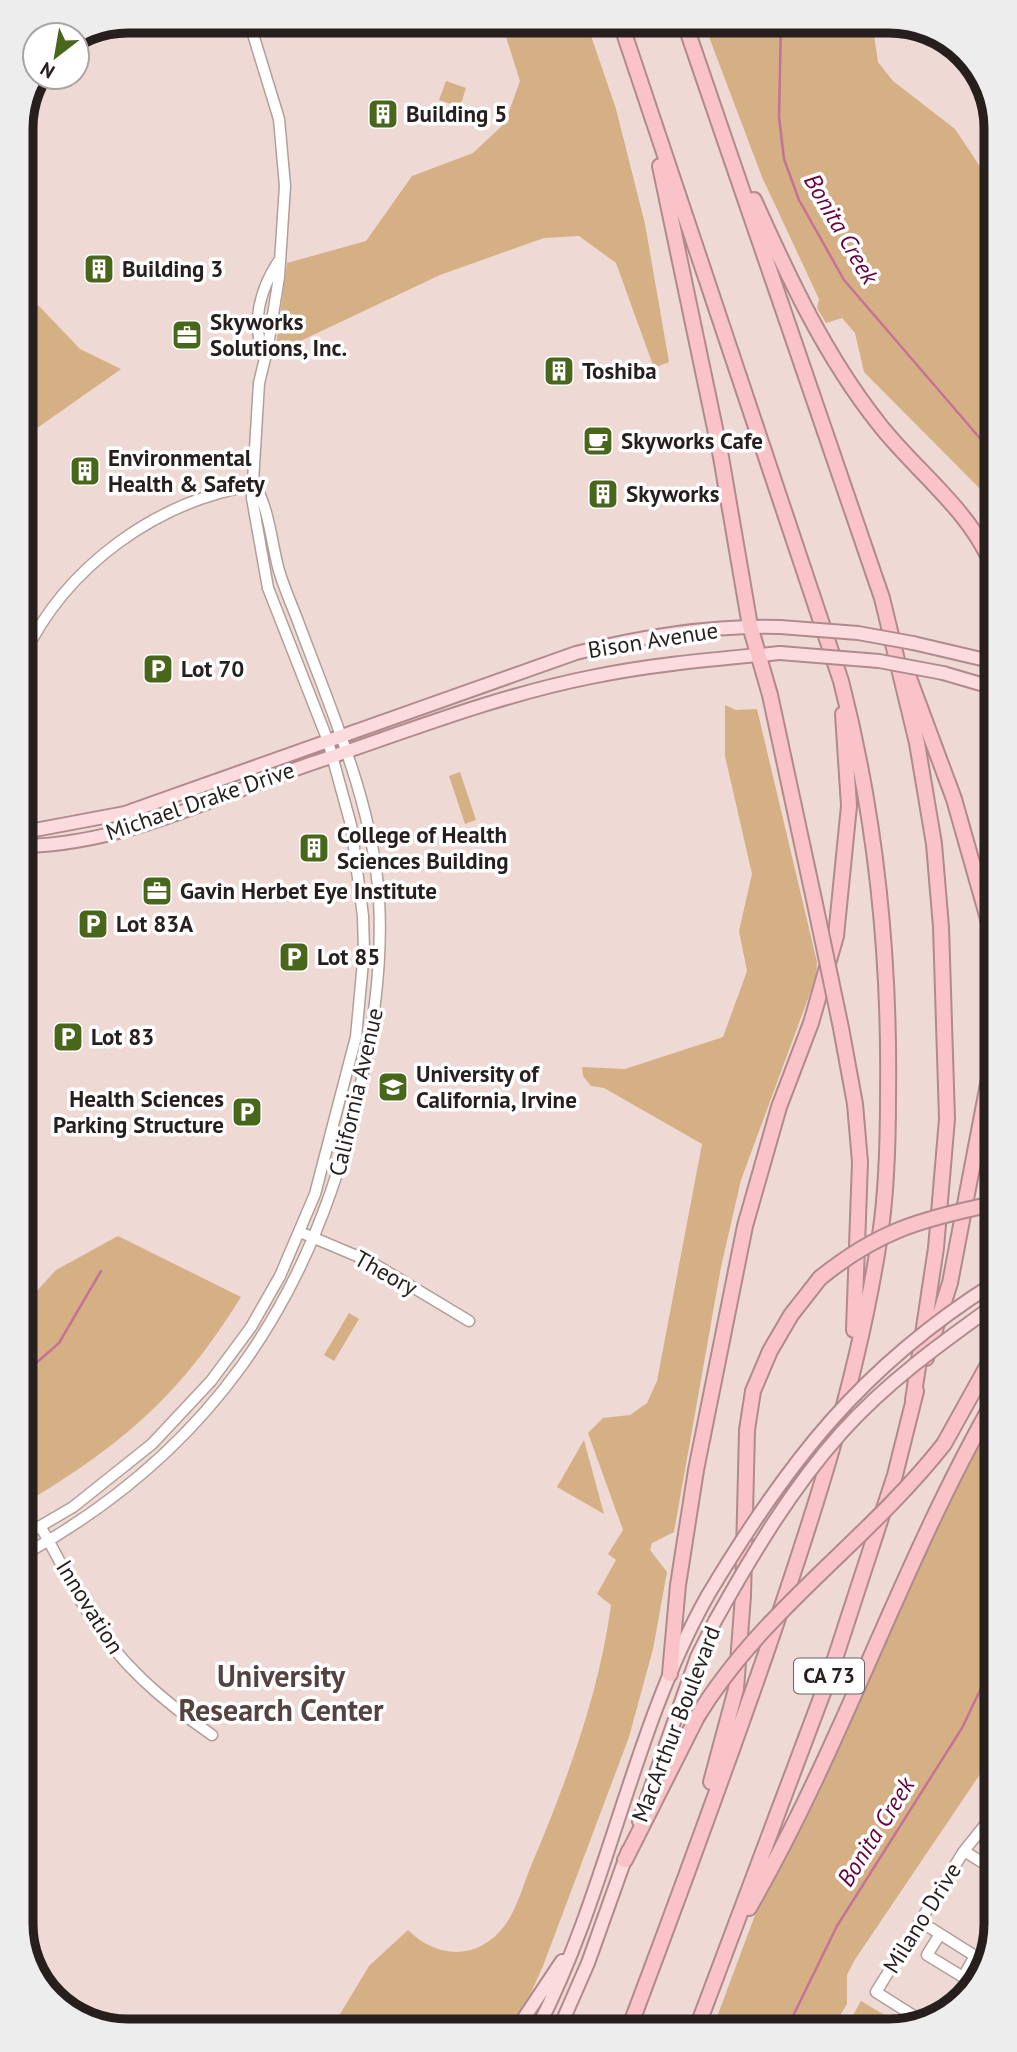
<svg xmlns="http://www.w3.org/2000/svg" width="1017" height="2052" font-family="'PT Sans',sans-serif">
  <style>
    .green { fill: #d6b085 }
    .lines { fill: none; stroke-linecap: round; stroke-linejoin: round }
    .stream { stroke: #c57296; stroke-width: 2.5 }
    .minor-casing { stroke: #b39e99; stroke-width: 13 }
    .major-casing { stroke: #b08a8c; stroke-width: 16 }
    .highway-casing { stroke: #b08a8c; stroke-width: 18 }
    .minor { stroke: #fff; stroke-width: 10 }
    .major { stroke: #fcdbde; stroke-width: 12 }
    .highway { stroke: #fac3c8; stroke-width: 14 }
    .major-bridge-casing { stroke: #b08a8c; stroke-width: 16; stroke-linecap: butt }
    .highway-bridge-casing { stroke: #b08a8c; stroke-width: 18; stroke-linecap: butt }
    .major-bridge { stroke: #fcdbde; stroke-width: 12 }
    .highway-bridge { stroke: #fac3c8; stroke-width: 14 }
    .labels { text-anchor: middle; stroke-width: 7; stroke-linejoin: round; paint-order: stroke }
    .shield { fill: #fff; stroke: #686262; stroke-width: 2 }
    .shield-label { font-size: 21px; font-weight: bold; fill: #271f1e }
    .poi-label { font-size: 23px; font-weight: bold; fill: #271f1e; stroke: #fff; text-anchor: start }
    .street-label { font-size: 23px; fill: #271f1e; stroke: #fff }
    .water-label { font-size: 24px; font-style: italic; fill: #69003e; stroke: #fff }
    .district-label { font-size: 30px; font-weight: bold; fill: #554340; stroke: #fff }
    .rim { fill: none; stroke: #271f1e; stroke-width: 9 }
  </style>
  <rect width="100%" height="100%" fill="#efd9d4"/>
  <!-- green -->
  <path class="green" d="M501,21H586L616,109L645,224L669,362L654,368L616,263L579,236L544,238L440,275L275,353L287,263L366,241L412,176L473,153L505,123L520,81Z
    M703,21H872L878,62L893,81L955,129L981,168L989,208L990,499L864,372L855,333L842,318L826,323L817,308L819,299L762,177Z
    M446,81L466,88L460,107L439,100Z
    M22,293L40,307L80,349L121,369L23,438Z
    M725,705L736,710L757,709L817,962L816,977L741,1180L721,1267L674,1532L652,1543L650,1550L667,1572L653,1649L629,1737L543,1966L530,1995L509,2027L331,2029L369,1966L408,1930C437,1959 479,1961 505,1925C517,1909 523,1885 531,1866C566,1783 599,1695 611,1605L597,1594L616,1560L608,1554L623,1530L588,1433L603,1418L630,1415L647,1403L657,1381L702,1144L604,1088L591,1086L583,1076L582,1067L625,1069L723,1037L747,971L739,931L752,874L725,756Z
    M460,772L476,820L465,824L449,776Z
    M118,1236L241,1297C180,1395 126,1442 27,1502L26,1303L56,1270Z
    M349,1313L359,1319L334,1361L324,1355Z
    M994,1416L995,1752L854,1961L847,1975V2004L835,2024L714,2025L755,1915L964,1471Z
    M584,1440L604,1514L557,1487Z
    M861,2001L898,2023L848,2024Z"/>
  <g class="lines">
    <!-- stream -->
    <path class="stream" d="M781,21L779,117L784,159L799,200L844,280L990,450
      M27,1371L59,1343L101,1271
      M789,2024L837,1926L962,1728L995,1659"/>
    <!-- minor casing -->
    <g class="minor-casing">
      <path id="minor" d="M264,355C251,323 260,290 278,262
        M23,657C66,566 156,501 255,485
        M300,1232L371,1262L469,1321
        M40,1526C57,1554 70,1584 87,1611C118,1663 163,1701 212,1735
        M27,1534L73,1507L152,1444L211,1381L251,1327L280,1276L315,1194L356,1037L364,951L363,916L351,825L328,741L268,588L252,498L259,383L268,346L279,277L285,186L279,119L249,21
        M27,1553C208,1452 309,1304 356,1105C372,1037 383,969 379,899C373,804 332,713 299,624C292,605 283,586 278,567C271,539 269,510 255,485
        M964,1851L996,1871
        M983,1863L996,1843
        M921,1922L975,1956L963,1977L927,1955L940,1934
        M925,2023L876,1992L964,1851L996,1811"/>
    </g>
    <!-- major casing -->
    <g class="major-casing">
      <path id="major" d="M913,643L990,661
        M943,673L991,687
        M24,832L125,813L576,653C643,636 711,625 780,627
        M24,846C126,844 219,795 313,763C405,732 496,696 591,677C653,664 717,659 780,653
        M639,1821L697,1657L715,1621
        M518,2027L562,1961
        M538,2027C609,1889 632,1730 708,1595
        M560,2027L588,1963L628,1851"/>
    </g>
    <!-- highway casing -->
    <g class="highway-casing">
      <path id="highway" d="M620,21L841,681C876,817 890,956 888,1096C888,1142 887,1190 880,1235C858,1381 812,1520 764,1659C721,1782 676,1904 630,2026
        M684,21L882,598L917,743L934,844L941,927L947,1119L936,1248L913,1400
        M660,166L721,457L750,626L770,695L815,904
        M754,200C789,278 825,356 879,424C914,469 966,507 990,560
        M909,678L954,799L992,933
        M841,1028L855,1104L860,1162L854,1330
        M926,1358L950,1283L992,1063
        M944,1444L994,1354
        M670,1674L678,1585L696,1470L745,1226L779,1107L811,1023L836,936L849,806L843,714
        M711,1782L736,1689L743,1596L747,1430L753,1391L770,1351L791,1315L820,1278
        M625,1860L697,1717
        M749,1908C843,1745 901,1564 994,1401
        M698,2025L830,1674L895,1475L916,1391"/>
    </g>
    <!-- minor -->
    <use href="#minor" class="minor"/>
    <!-- major -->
    <use href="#major" class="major"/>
    <!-- highway -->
    <use href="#highway" class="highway"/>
    <!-- major-bridge casing -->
    <g class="major-bridge-casing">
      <path id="major-bridge" d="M780,627L858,633L913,643
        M780,653L879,661L943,673
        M708,1595C787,1463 861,1367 993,1284
        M715,1621C752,1555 791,1489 842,1432C886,1383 940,1344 993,1306"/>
    </g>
    <!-- highway-bridge casing -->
    <g class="highway-bridge-casing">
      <path id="highway-bridge" d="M815,904L841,1028
        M820,1278C878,1231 921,1219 993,1204
        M697,1717C761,1611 867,1542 944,1444"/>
    </g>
    <!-- major-bridge -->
    <use href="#major-bridge" class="major-bridge"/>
    <!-- highway-bridge -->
    <use href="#highway-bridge" class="highway-bridge"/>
  </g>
  <!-- icons -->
  <defs>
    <g id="building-square" transform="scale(1.575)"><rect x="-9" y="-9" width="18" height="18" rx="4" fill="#49671b" stroke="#fff"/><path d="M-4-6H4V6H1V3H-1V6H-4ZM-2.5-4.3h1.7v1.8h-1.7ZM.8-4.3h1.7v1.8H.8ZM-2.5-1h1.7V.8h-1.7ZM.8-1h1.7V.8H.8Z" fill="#fff"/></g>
    <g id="office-square" transform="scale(1.575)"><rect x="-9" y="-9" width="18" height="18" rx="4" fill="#49671b" stroke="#fff"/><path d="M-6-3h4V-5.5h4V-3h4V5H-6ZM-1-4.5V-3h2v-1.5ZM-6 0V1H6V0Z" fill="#fff"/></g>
    <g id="cafe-square" transform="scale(1.575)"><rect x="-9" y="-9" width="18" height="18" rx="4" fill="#49671b" stroke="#fff"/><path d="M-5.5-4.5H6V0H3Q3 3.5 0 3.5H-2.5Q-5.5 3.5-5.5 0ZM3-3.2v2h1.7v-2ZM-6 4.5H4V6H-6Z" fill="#fff"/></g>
    <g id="parking-square" transform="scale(1.575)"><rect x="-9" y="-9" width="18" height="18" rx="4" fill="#49671b" stroke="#fff"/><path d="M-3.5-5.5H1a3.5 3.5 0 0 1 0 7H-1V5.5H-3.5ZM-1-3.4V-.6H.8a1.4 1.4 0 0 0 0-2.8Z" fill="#fff"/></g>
    <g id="university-square" transform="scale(1.575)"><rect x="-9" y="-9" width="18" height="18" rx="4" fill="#49671b" stroke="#fff"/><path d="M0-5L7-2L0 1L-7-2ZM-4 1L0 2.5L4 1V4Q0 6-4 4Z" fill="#fff"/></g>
  </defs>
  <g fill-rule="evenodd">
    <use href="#building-square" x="383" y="114"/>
    <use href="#building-square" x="99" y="269"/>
    <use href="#office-square" x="187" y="335"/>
    <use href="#building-square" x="559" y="371"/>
    <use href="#cafe-square" x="598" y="441"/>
    <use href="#building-square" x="85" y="471"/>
    <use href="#building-square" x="603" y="494"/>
    <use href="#parking-square" x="158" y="669"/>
    <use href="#building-square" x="314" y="848"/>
    <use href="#office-square" x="157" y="891"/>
    <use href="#parking-square" x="93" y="924"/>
    <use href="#parking-square" x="294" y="957"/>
    <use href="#parking-square" x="68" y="1037"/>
    <use href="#university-square" x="393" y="1087"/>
    <use href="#parking-square" x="247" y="1112"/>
  </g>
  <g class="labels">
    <!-- shield labels -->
    <rect class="shield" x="794" y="1658.5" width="70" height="35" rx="5"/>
    <g class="shield-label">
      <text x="829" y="1683">CA 73</text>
    </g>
    <!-- poi labels -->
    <g class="poi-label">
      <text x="406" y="122">Building 5</text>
      <text x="122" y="277">Building 3</text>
      <text x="210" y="330">Skyworks<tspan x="210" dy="26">Solutions, Inc.</tspan></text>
      <text x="582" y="379">Toshiba</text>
      <text x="621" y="449">Skyworks Cafe</text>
      <text x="108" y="466">Environmental<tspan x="108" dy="26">Health &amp; Safety</tspan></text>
      <text x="626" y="502">Skyworks</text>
      <text x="181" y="677">Lot 70</text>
      <text x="337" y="843">College of Health<tspan x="337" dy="26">Sciences Building</tspan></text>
      <text x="180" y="899">Gavin Herbet Eye Institute</text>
      <text x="116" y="932">Lot 83A</text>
      <text x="317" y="965">Lot 85</text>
      <text x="91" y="1045">Lot 83</text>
      <text x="416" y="1082">University of<tspan x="416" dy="26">California, Irvine</tspan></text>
      <text x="224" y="1107" text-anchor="end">Health Sciences<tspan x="224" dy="26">Parking Structure</tspan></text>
    </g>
    <!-- street labels -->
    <g class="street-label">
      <text transform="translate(653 640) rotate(-9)" y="8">Bison Avenue</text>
      <text transform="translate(200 801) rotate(-19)" y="8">Michael Drake Drive</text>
      <text transform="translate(356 1092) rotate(-77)" y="8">California Avenue</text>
      <text transform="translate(386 1273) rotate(29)" y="8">Theory</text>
      <text transform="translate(90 1607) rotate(58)" y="8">Innovation</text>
      <text transform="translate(676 1724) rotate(-69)" y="8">MacArthur Boulevard</text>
      <text transform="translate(922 1918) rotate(-58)" y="8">Milano Drive</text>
    </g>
    <!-- water labels -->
    <g class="water-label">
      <text transform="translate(841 229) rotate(60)" y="8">Bonita Creek</text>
      <text transform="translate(876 1832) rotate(-58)" y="8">Bonita Creek</text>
    </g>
    <!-- district labels -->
    <g class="district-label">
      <text x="281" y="1687">University<tspan x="281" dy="34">Research Center</tspan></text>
    </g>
  </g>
  <!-- crop -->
  <path d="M0 0H1017V2052H0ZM128 33H889A95 95 0 0 1 984 128V1924A95 95 0 0 1 889 2019H128A95 95 0 0 1 33 1924V128A95 95 0 0 1 128 33Z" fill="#eeeded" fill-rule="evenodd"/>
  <path class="rim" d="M128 33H889A95 95 0 0 1 984 128V1924A95 95 0 0 1 889 2019H128A95 95 0 0 1 33 1924V128A95 95 0 0 1 128 33Z"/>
  <!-- north arrow -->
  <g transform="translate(56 56) rotate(211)"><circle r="33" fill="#ffffff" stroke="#a9a5a5" stroke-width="2"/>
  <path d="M0-5L12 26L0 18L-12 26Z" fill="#49671b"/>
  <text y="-10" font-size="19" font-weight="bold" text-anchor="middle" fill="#271f1e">N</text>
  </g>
</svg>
